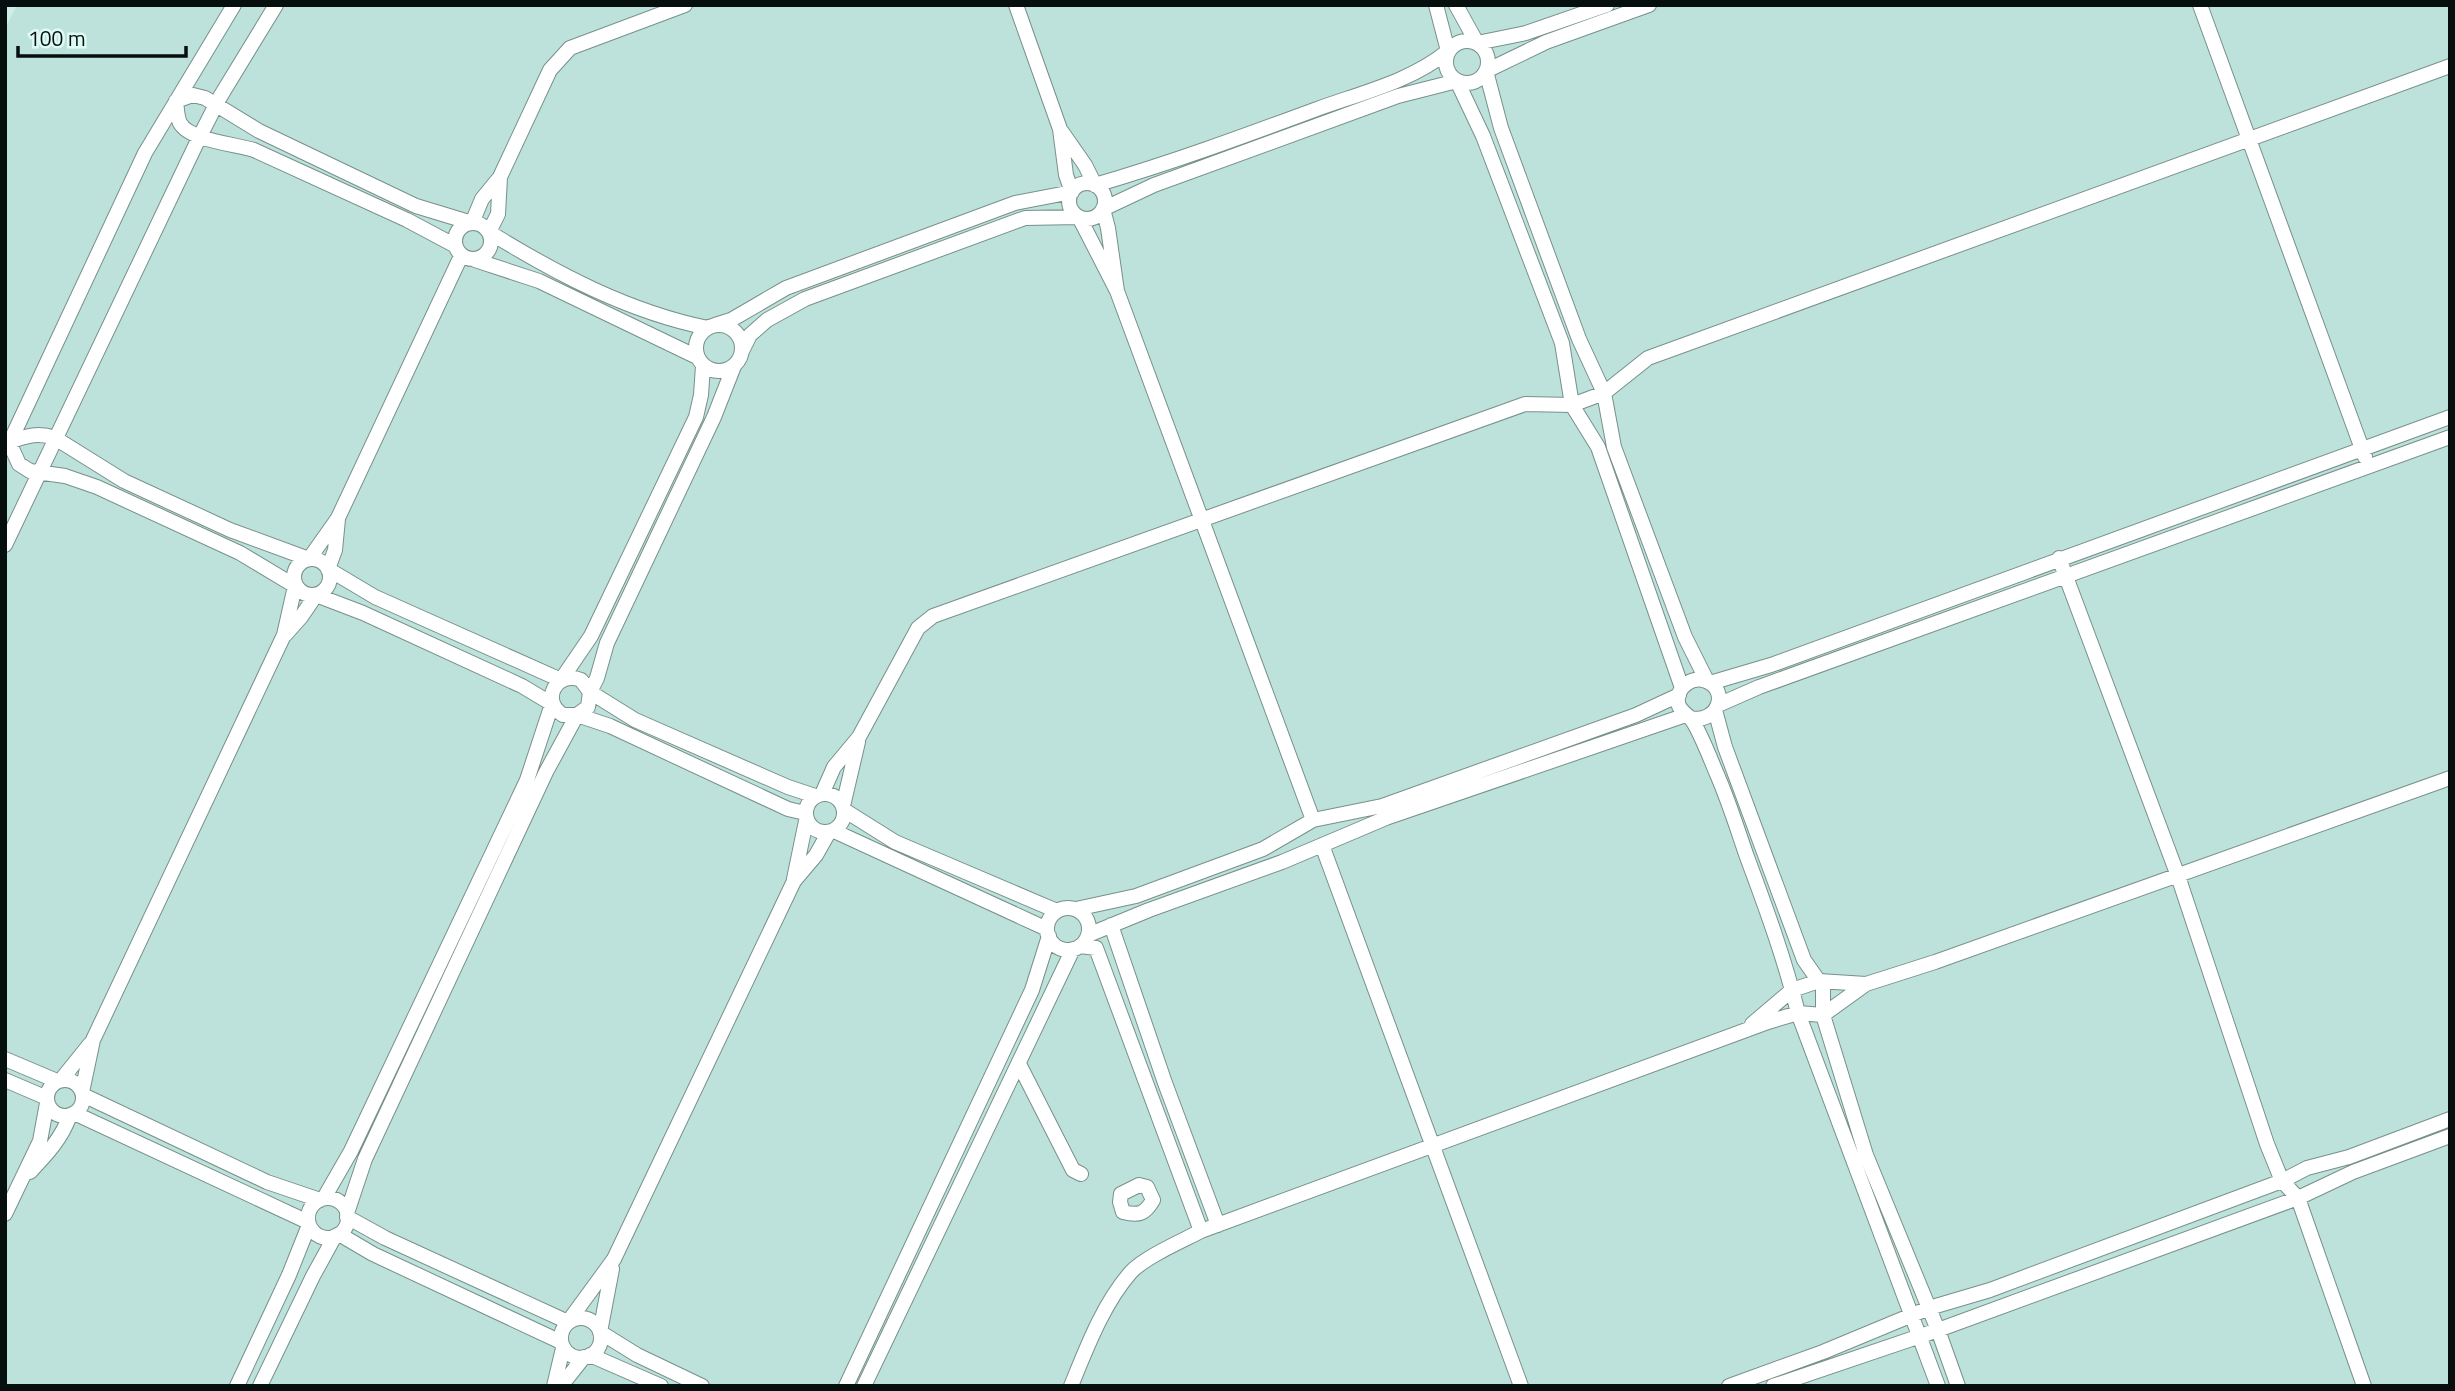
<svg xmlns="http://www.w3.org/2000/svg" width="2455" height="1391" font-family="'Titillium Web',sans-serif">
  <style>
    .built { fill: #bde2db }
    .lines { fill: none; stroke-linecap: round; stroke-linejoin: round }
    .minor-casing { stroke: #77908b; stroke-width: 16 }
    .minor { stroke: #fff; stroke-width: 14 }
  </style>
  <rect width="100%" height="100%" fill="#d0ece7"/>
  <!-- built -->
  <path class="built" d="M17,5H2450V1386H5V29Z"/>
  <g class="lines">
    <!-- minor casing -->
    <g class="minor-casing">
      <path id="minor" d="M1456,5L1477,43L1526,33L1607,5
        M1649,5L1546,42L1486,71L1501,128L1579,339L1604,393L1614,447L1685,637L1707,681
        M2200,5L2365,457
        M1446 62a21 21 0 1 1 42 0a21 21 0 1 1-42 0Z
        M1062,132L1085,165L1095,185C1171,163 1244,136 1317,109C1361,93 1412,81 1448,51L1436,5
        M500,177L498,214L489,232C557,274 629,312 708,328
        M1069 201a18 18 0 1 1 36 0a18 18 0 1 1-36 0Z
        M455 241a18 18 0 1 1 36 0a18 18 0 1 1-36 0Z
        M454,245L407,220L254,150C234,144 189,140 180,123C177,117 177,108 176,101L193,95L205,98L259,131L416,206L472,223L482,199L500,177L550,70L570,48L685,5
        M475,260L539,281L697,357
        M1117,291L1108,228L1103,209L1154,185L1398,96L1457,81L1483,136L1562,343L1572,405L1598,447L1682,688
        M696 348a23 23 0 1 1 46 0a23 23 0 1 1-46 0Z
        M715,325L731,320L786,288L1015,203L1072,192L1066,175L1060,129L1016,5
        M742,351L750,335L767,320L805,299L1025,218L1079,217L1117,291L1313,820
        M734,366L714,417L607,643L597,678L590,692L635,720L788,787L815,796
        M8,446L145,153L234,5
        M338,519L335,550L328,569L375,597L561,680L591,636L696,417L701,395L703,366
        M5,545L199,138L220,97L276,5
        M2059,558L2178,876L2267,1144L2282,1181L2298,1198L2364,1386
        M294 577a18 18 0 1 1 36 0a18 18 0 1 1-36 0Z
        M285,635L301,617L316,595L363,613L522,686L552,704L527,780L351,1151L324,1198
        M1710,683L1771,665L2450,417
        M1718,705L1759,687L2450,437
        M1715,710L1725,747L1804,960L1823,987V1015L1866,1155L1938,1330L1958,1386
        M1691,718C1718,724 1730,690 1706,681C1692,675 1676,688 1678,703C1680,712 1686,713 1691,719C1698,727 1711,760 1716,772C1728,799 1737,828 1747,857C1766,908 1785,960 1798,1013L1938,1386
        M806 813a19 19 0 1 1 38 0a19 19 0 1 1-38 0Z
        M822,794L834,767L859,737L918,628L933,616L1525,404L1572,405L1604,393L1648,358L2450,66
        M843,806L858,742
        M844,810L895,842L1057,911
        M834,831L1047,929
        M1322,845L1521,1386
        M794,879L806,821
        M1047 929a21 21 0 1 1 42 0a21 21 0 1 1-42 0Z
        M1076,909L1136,896L1263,849L1313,820L1382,806L1636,715L1679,695
        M1111,925L1165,1083L1218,1225
        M1088,935L1149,910L1282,862L1386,818L1686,715
        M1080,946L1096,948L1201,1231
        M1752,1024L1792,990L1819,981L1866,984
        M5,1059L57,1081
        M1019,1064L1073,1170L1081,1174
        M47 1098a18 18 0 1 1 36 0a18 18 0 1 1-36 0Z
        M5,1080L47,1098
        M61,1080L90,1044
        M82,1092L93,1040L284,635L295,586L240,553L97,487L65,476L30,471L19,464L9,442C27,436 38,432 55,438L124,481L230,530L309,559L338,518L461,256
        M83,1095L267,1182L320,1200
        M74,1113L308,1222
        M30,1172C47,1154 62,1138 70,1115
        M1139,1185L1147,1187L1153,1200C1145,1214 1139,1216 1123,1212L1120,1202L1121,1194Z
        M308 1218a20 20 0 1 1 40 0a20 20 0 1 1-40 0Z
        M347,1213L365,1159L546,772L577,715L588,707L590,692L581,680C556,670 540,701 563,715H577L610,726L788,809L805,813
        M5,1214L40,1141L47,1103
        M347,1217L385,1238L568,1322L614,1259L794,881L816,855L829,832
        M339,1234L373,1254L561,1342
        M612,1269L600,1332L637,1355L702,1386
        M561 1338a20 20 0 1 1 40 0a20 20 0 1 1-40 0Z
        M590,1355L661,1386
        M237,1386L289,1275L309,1225
        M260,1386L313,1276L335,1236
        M554,1386L563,1348
        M561,1386L584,1357
        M846,1386L1032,990L1049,936
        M864,1386L1073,949
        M1071,1386C1087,1347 1103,1304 1131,1272C1145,1257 1182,1241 1201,1231L1768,1022L1798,1013L1823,1015L1866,984L1935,962L2450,778
        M1729,1386L1823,1352L1929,1308L1990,1290L2282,1181L2307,1168L2349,1157L2450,1119
        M1773,1386L1938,1330L2298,1198L2353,1172L2450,1136"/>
    </g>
    <!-- minor -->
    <use href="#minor" class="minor"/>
  </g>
  <!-- border -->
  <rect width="2455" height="1391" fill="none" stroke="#060f0d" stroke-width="14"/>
  <!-- scale -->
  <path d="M18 46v10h168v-10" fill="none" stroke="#060f0d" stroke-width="3.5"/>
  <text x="28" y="46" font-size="21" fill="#060f0d" stroke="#defaf4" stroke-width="5" paint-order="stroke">100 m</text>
</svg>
